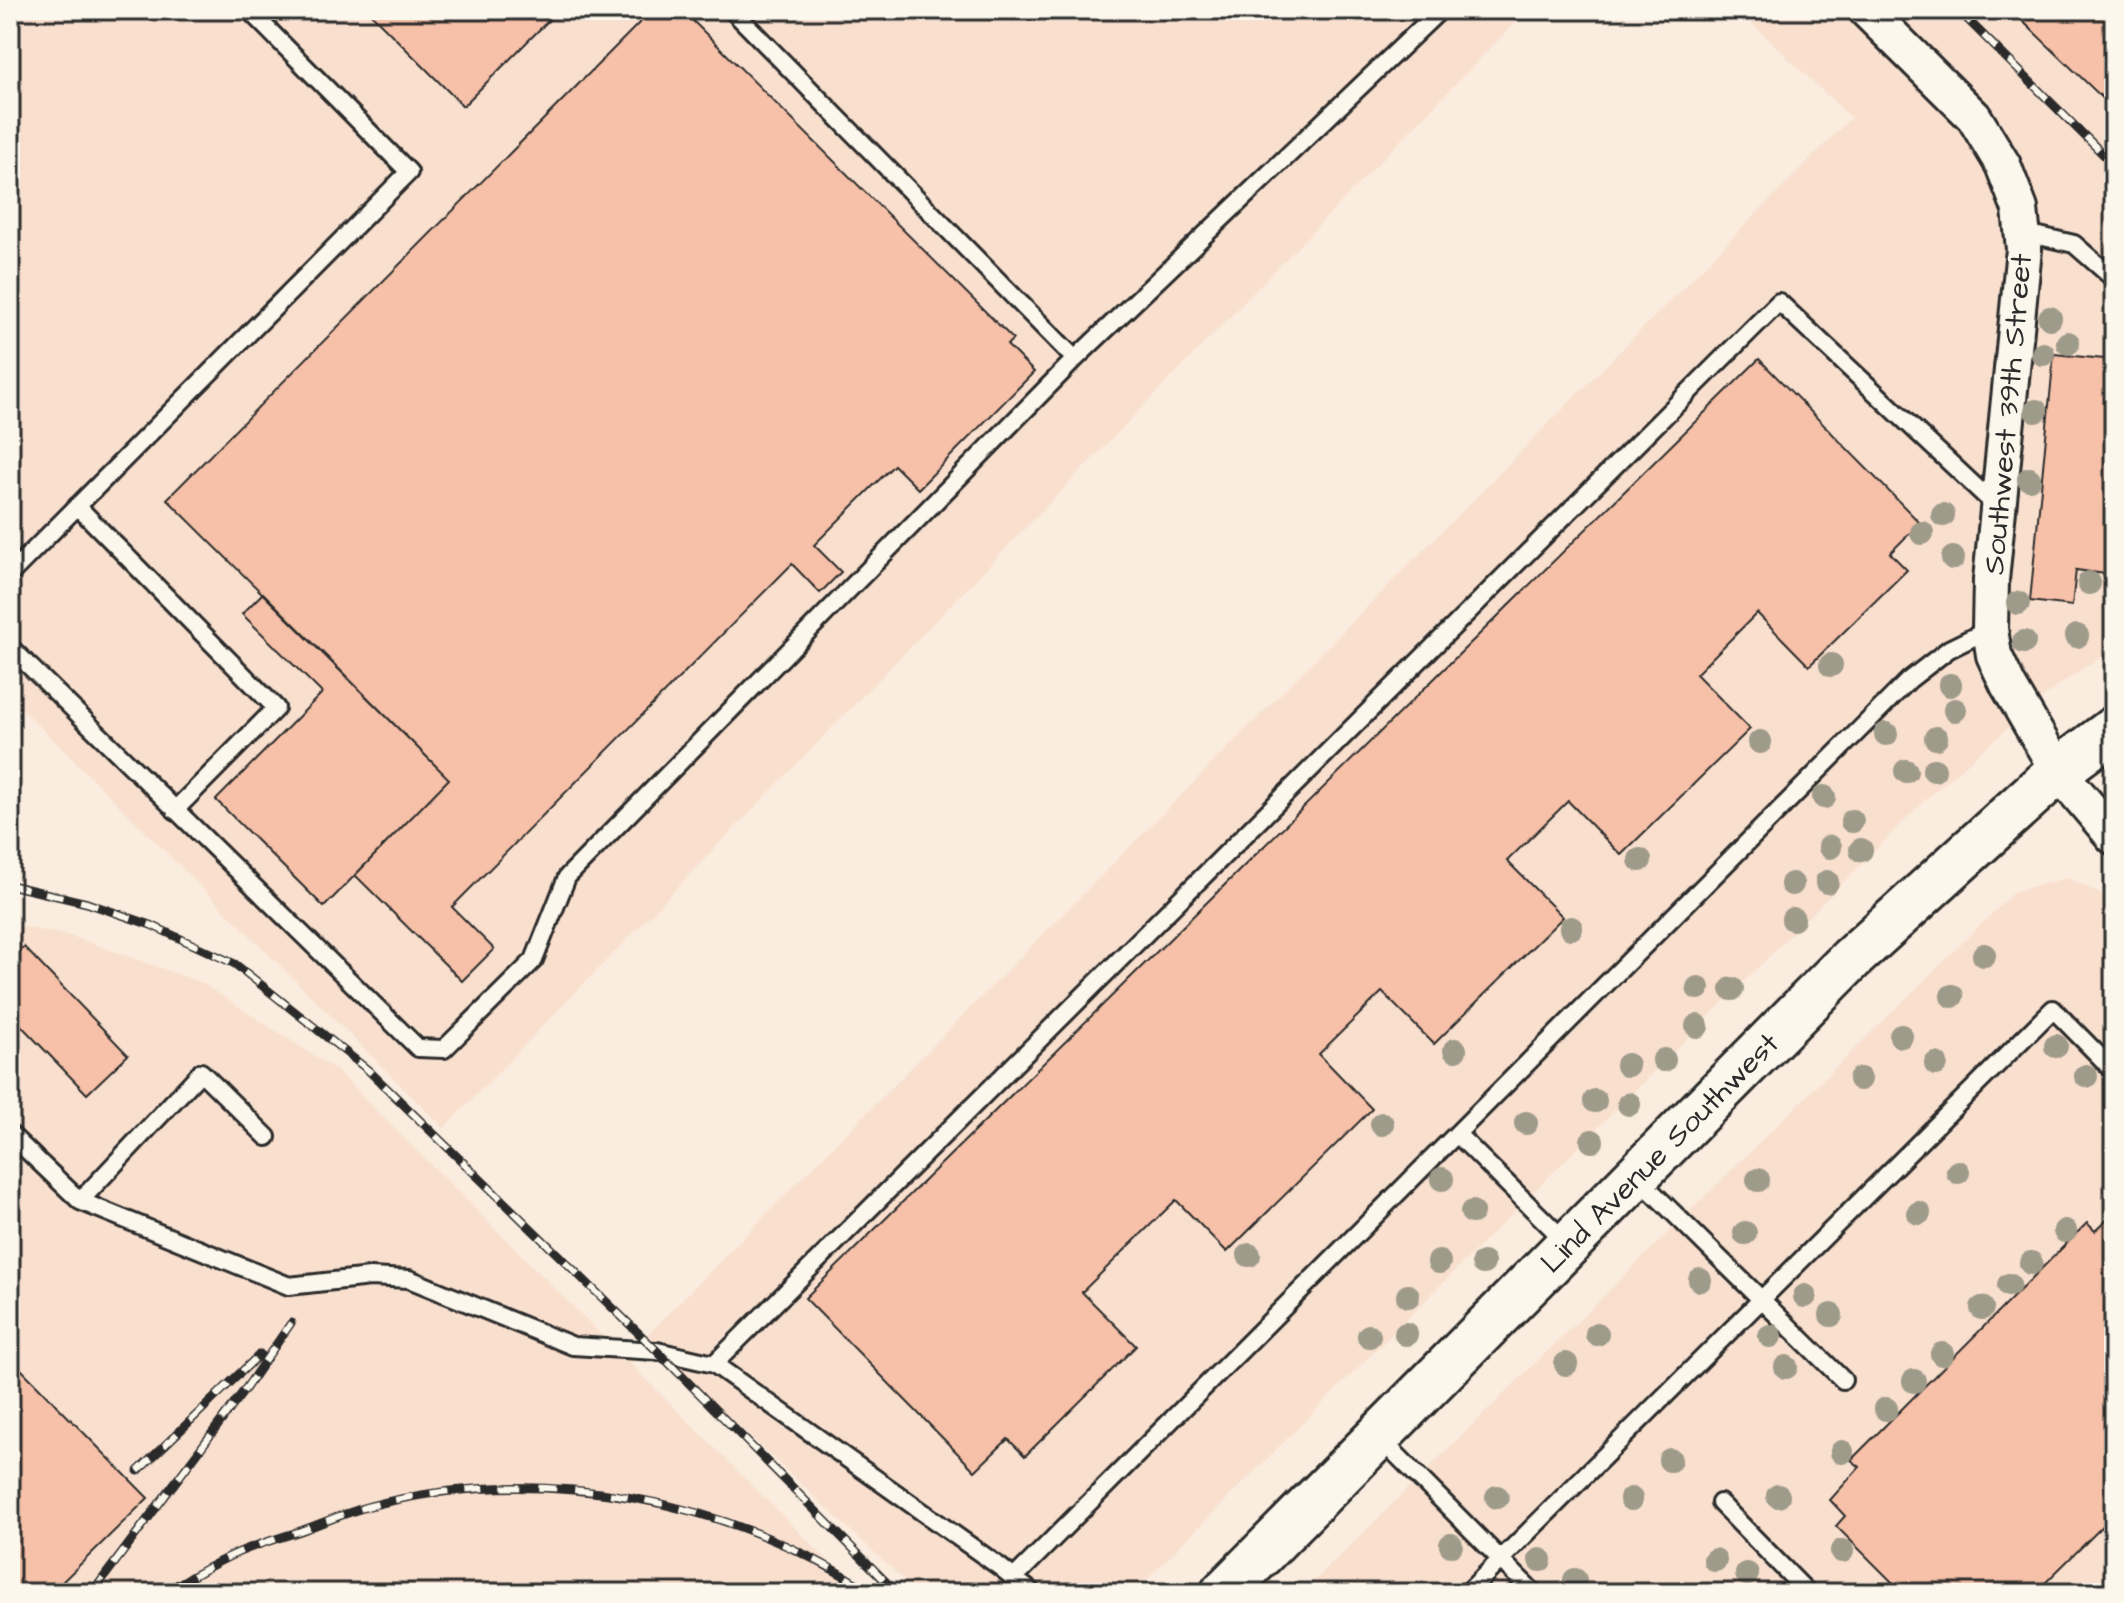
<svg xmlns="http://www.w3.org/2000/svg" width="2124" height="1603" font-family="'Architects Daughter',sans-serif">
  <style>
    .built { fill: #f9dfce }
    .building { fill: #f6c1a8; stroke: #2b2b2b; stroke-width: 2 }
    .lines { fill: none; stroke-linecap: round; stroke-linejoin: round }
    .service-casing { stroke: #2b2b2b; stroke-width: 22 }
    .minor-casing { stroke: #2b2b2b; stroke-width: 40 }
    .secondary-casing { stroke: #2b2b2b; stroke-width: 50 }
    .service { stroke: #fbf7ec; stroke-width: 16 }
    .minor { stroke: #fbf7ec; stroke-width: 34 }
    .secondary { stroke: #fbf7ec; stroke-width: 44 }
    .rail-casing { stroke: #2b2b2b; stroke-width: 9 }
    .rail { stroke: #fbf7ec; stroke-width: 6; stroke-dasharray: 18; stroke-linecap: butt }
    .tree { fill: #9f9b8a }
    .labels { text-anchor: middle; stroke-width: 6; stroke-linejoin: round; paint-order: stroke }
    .street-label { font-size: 30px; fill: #2b2b2b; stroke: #fbf7ec }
  </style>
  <rect width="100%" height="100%" fill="#faecde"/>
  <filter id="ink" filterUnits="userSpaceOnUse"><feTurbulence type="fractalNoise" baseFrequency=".0125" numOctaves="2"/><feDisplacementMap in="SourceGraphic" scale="16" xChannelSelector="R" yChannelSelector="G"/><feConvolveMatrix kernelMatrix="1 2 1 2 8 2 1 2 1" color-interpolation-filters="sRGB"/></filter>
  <g filter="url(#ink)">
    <!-- built -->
    <path class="built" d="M10,10H1527L444,1128L10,697Z
      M1738,10H2114V647L2052,690L1927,798L1133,1593H918L644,1338L1851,118Z
      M2067,878L2114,900V1593H1302L2014,892Z
      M10,924L74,937L202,983L336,1070L860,1593H10Z"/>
    <!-- building -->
    <path class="building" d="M367,10H559L463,106Z
      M652,10H682L1013,339L1007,345L1034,372L918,489L894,465L814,545L841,572L820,593L792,564L452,907L494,949L462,981L355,875L449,779L167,499Z
      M2011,10H2114V109Z
      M2054,354L2114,360L2113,575L2076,570L2072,606L2030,601Z
      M1759,359L1920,523L1890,553L1907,570L1809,666L1757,613L1696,674L1750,729L1621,855L1568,801L1507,861L1563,917L1434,1044L1382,992L1319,1054L1372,1109L1227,1252L1176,1200L1082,1292L1136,1346L1025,1456L1008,1439L975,1471L805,1298Z
      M263,593L449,779L324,907L216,800L322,693L242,614Z
      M24,947L128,1055L87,1094L10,1014V961Z
      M2114,1213V1515L2035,1593H1903L1836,1526L1845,1516L1830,1500L1860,1467L1851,1460L2087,1223L2095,1231Z
      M10,1358L148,1498L51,1593H10Z"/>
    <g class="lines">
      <!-- service casing -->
      <g class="service-casing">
        <path id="service" d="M732,10L1075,359
          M2022,232L2074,244L2114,279
          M77,506L276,708L175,810
          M10,574L409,172L249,10
          M10,647L418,1048L444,1049L534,960L567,877L1075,359L1440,10
          M10,1134L80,1201L289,1286L370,1277L409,1279L573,1346L657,1351L714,1364
          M1457,1134L1568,1244
          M1637,1177L1843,1380
          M80,1201L201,1072L267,1137
          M1380,1438L1534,1593
          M1720,1503L1808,1593
          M1014,1578L1909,680L1949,649L1990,629
          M1033,1593L1000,1567L714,1364L1779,302L1996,506
          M1467,1593L2053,1009L2114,1071"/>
      </g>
      <!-- minor casing -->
      <g class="minor-casing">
        <path id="minor" d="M1866,10L1974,117L2003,165L2020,209L2024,249L1991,580L1990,629L1994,655L2008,685L2058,771L2114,837"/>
      </g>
      <!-- secondary casing -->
      <g class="secondary-casing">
        <g id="secondary">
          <path id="s1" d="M1223,1593L1851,959L2058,771L2114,729"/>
        </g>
      </g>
      <!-- service -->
      <use href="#service" class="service"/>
      <!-- minor -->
      <use href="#minor" class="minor"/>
      <!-- secondary -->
      <use href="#secondary" class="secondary"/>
      <!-- rail casing -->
      <g class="rail-casing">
        <path id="rail" d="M1958,10L2114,165
          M10,885L87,903L151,925L235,964L368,1070L657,1351L897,1593
          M138,1471L260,1354
          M92,1593L246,1388L291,1323
          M162,1593C187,1580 212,1564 237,1553C260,1543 284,1537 306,1529C327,1521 348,1512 370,1506C535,1462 730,1498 871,1593"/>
      </g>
      <!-- rail -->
      <use href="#rail" class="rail"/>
    </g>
    <!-- trees -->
    <g class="tree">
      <circle cx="2050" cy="318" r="12"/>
      <circle cx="2068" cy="343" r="12"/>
      <circle cx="2043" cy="354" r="12"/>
      <circle cx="2036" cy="411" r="12"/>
      <circle cx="2029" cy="479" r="12"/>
      <circle cx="1943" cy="515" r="12"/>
      <circle cx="1922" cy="533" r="12"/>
      <circle cx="1953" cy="558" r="12"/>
      <circle cx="2089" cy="583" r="12"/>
      <circle cx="2018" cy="603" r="12"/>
      <circle cx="2077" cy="636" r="12"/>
      <circle cx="2024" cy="642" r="12"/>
      <circle cx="1831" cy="665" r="12"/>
      <circle cx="1950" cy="685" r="12"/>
      <circle cx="1955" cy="710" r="12"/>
      <circle cx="1886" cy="734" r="12"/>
      <circle cx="1936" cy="738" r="12"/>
      <circle cx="1760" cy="742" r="12"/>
      <circle cx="1934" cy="770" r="12"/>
      <circle cx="1906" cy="771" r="12"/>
      <circle cx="1824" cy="797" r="12"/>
      <circle cx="1852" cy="821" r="12"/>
      <circle cx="1830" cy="847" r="12"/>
      <circle cx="1861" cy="850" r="12"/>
      <circle cx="1640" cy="860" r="12"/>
      <circle cx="1827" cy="882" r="12"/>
      <circle cx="1792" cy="884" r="12"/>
      <circle cx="1793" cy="919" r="12"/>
      <circle cx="1571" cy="928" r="12"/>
      <circle cx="1984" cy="955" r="12"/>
      <circle cx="1698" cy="988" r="12"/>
      <circle cx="1732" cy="989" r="12"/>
      <circle cx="1952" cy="996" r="12"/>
      <circle cx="1697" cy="1026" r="12"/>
      <circle cx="1901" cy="1036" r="12"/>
      <circle cx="2056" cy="1046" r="12"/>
      <circle cx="1455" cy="1050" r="12"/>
      <circle cx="1664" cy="1060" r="12"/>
      <circle cx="1936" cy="1064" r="12"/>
      <circle cx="1627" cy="1065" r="12"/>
      <circle cx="2086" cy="1076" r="12"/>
      <circle cx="1860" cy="1079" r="12"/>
      <circle cx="1595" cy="1101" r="12"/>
      <circle cx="1629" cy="1104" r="12"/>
      <circle cx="1526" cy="1123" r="12"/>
      <circle cx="1382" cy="1124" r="12"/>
      <circle cx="1592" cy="1141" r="12"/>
      <circle cx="1958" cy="1172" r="12"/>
      <circle cx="1442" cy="1179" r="12"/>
      <circle cx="1758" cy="1180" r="12"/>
      <circle cx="1472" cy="1212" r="12"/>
      <circle cx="1919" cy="1213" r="12"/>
      <circle cx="2065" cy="1231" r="12"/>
      <circle cx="1745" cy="1233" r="12"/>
      <circle cx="1249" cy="1255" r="12"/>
      <circle cx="1439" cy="1262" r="12"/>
      <circle cx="1483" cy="1263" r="12"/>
      <circle cx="2031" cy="1263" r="12"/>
      <circle cx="1700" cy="1280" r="12"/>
      <circle cx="2009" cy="1285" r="12"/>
      <circle cx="1408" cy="1296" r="12"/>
      <circle cx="1805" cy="1296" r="12"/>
      <circle cx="1982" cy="1308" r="12"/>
      <circle cx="1831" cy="1315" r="12"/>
      <circle cx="1406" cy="1334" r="12"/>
      <circle cx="1597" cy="1334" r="12"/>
      <circle cx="1369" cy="1336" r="12"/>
      <circle cx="1770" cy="1336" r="12"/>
      <circle cx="1942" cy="1354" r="12"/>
      <circle cx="1566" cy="1364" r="12"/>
      <circle cx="1786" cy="1367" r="12"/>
      <circle cx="1914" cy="1381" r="12"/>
      <circle cx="1886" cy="1409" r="12"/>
      <circle cx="1842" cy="1452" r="12"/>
      <circle cx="1670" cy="1460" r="12"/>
      <circle cx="1778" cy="1496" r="12"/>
      <circle cx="1497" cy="1497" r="12"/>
      <circle cx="1631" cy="1499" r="12"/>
      <circle cx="1451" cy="1545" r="12"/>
      <circle cx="1842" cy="1551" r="12"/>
      <circle cx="1540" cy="1560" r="12"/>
      <circle cx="1715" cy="1560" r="12"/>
      <circle cx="1747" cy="1574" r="12"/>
      <circle cx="1575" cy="1580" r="12"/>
    </g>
  </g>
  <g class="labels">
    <!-- street labels -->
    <g class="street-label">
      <text transform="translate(2007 414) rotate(-85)" y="10">Southwest 39th Street</text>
      <text dy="10" stroke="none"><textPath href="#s1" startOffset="620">Lind Avenue Southwest</textPath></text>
    </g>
  </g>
  <!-- margin -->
  <rect width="2124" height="1603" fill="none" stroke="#fbf7ec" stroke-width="40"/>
  <rect x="20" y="20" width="2084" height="1563" fill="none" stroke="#2b2b2b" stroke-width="3" filter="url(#ink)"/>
</svg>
